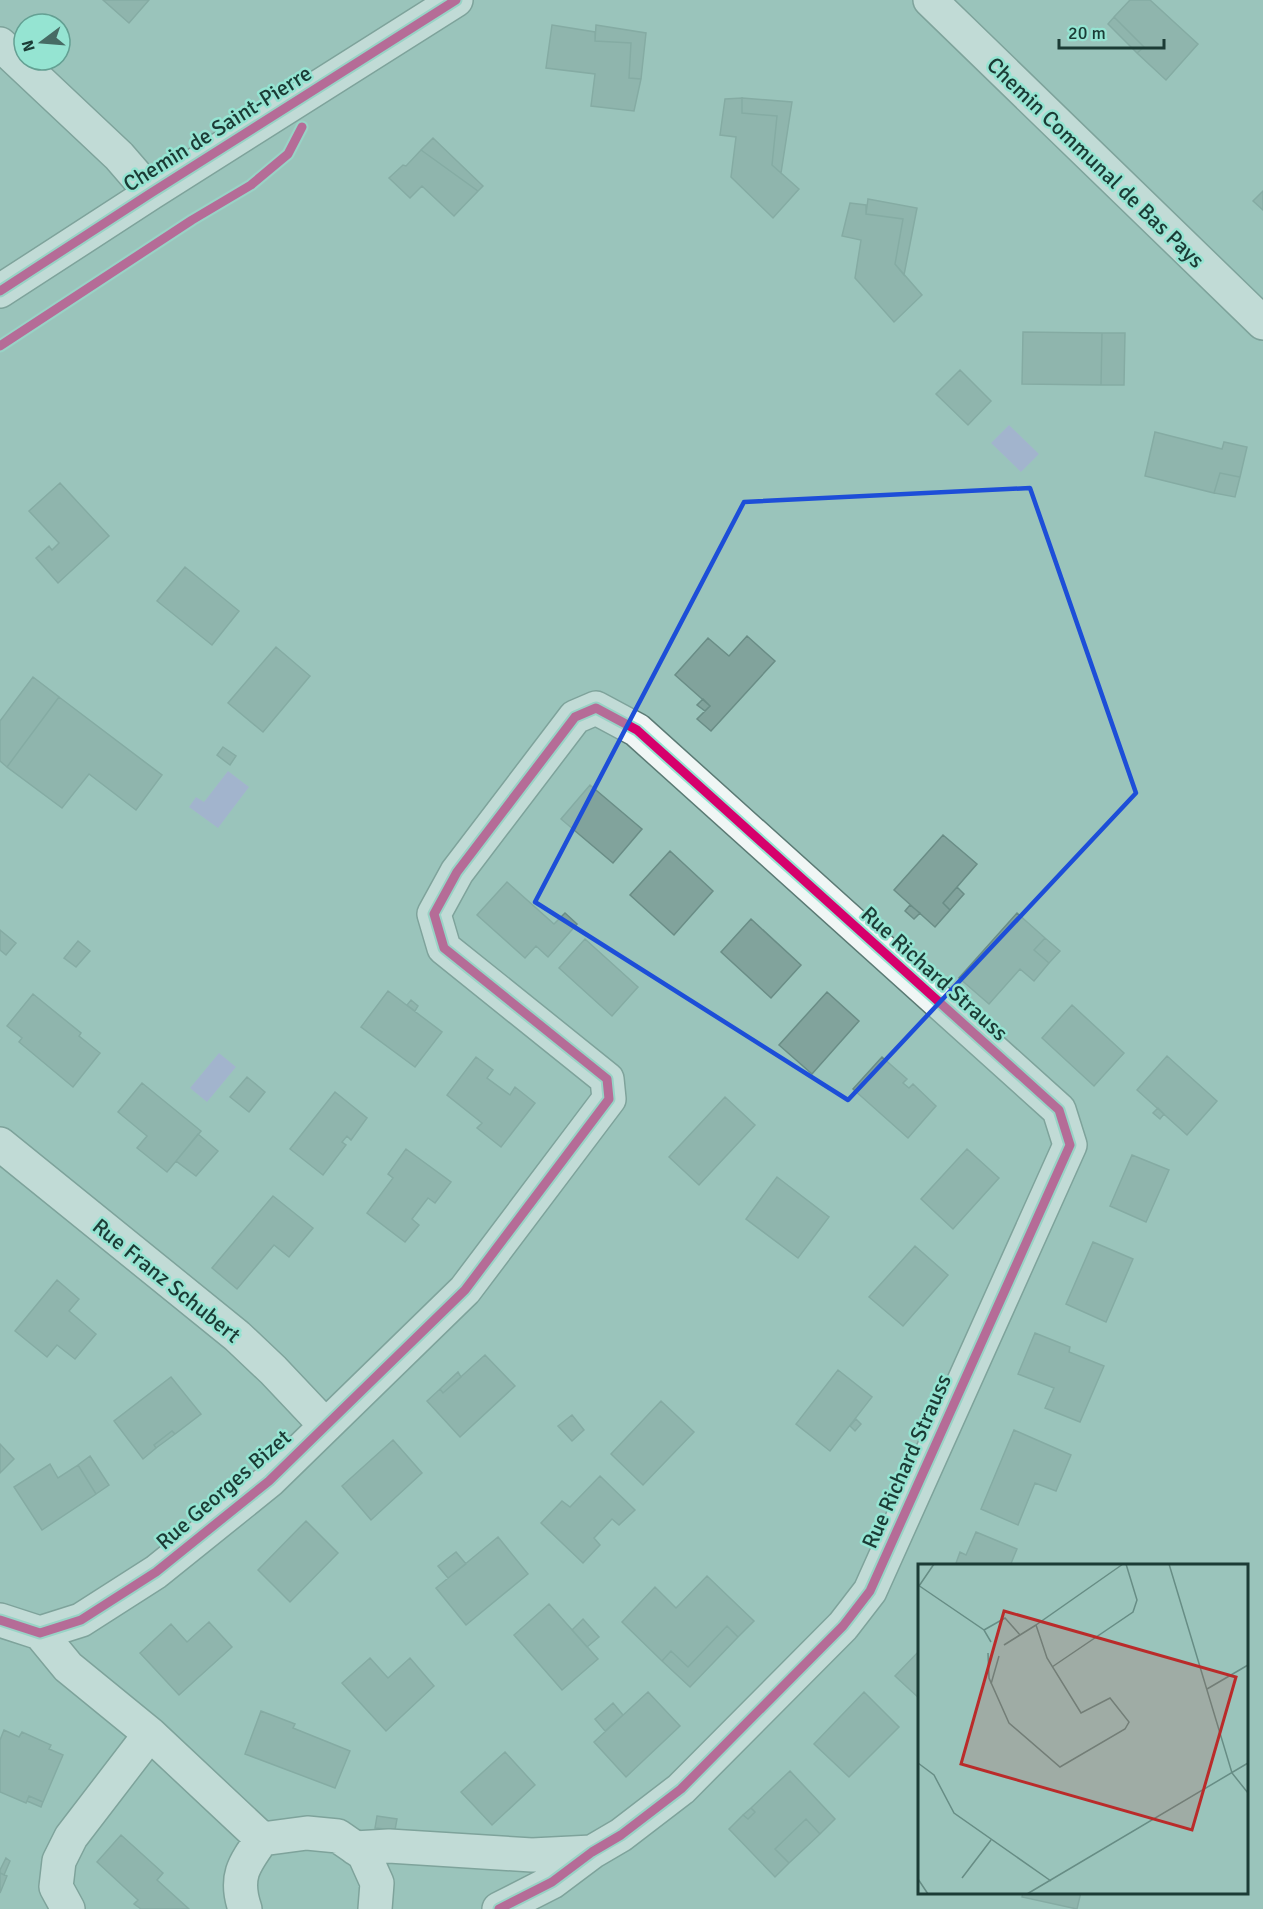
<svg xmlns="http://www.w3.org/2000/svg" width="1263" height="1909" font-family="Signika,sans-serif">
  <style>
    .water { fill: #aca1e2 }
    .building { fill: #81a39c; stroke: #6a8d86; stroke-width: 1.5 }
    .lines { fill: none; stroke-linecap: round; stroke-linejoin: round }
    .street-casing { stroke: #5b7a74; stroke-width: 36 }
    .street { stroke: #f0f6f5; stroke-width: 33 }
    .cycleway-casing { stroke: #95e4d2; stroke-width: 13 }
    .cycleway { stroke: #d6006c; stroke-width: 9 }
    .marked { fill: none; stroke: #1d4ed8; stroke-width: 4.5; stroke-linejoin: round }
    .labels { text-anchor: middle; stroke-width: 5; stroke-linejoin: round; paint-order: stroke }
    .street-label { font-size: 22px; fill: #1b3b35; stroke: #95e4d2 }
    .inset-road { fill: none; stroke: #678d85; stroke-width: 1.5 }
    .view { fill: #ba2b2a; fill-opacity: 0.15; stroke: #ba2b2a; stroke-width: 3 }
    .inset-edge { fill: none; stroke: #1b3b35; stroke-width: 3 }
  </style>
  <rect width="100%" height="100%" fill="#9ac4bb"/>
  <!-- water -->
  <path class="water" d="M1009,425L1039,454L1021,472L991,443Z
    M228,771L249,787L218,828L189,807L196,797L204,802Z
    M219,1053L236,1067L207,1102L190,1088Z"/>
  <!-- building -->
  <path class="building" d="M103,0H149L129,23Z
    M1130,0H1150L1198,44L1166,80L1137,53L1144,47L1114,17Z
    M1114,17L1144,47L1137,53L1108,24Z
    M552,25L595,32V41L631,43L629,78L641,79L634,111L591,106L595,74L546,68Z
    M596,25L646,33L641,79L629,78L631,43L595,41Z
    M742,98V113L777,116L772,165L799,189L773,218L731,177L736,137L720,135L725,99Z
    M742,98L792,102L781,173L772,165L777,116L742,113Z
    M433,138L483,186L478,191L421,150Z
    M421,150L478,191L454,216L422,186L410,198L389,178L403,165L406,166Z
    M1263,191V210L1253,201Z
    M868,199L917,208L904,275L895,264L903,219L866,214Z
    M850,203L866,205V214L903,219L895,264L922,295L894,322L855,278L861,240L842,236Z
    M1023,332L1102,333L1101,385L1022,384Z
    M1102,333H1125L1124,385H1101Z
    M960,370L991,401L968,425L936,394Z
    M1155,432L1222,449L1224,442L1247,447L1240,477L1220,473L1214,493L1145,476Z
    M1220,473L1240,477L1235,497L1214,493Z
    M60,483L109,536L58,583L36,558L49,546L52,550L59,543L29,511Z
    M185,567L239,611L212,645L157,601Z
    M747,636L775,661L711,731L697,719L710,706L675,675L708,638L729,656Z
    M276,647L310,676L263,732L228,703Z
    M33,677L59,697L7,767L0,761V721Z
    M59,697L162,775L136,810L89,774L62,808L7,767Z
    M703,699L710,706L705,711L697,705Z
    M223,747L236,756L230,765L217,755Z
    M590,785L642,829L613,863L561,819Z
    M943,835L977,864L943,903L950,910L935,927L894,890Z
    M670,851L713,891L674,935L630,895Z
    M507,882L554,924L565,913L577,924L548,957L536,946L525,958L477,915Z
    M957,887L964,894L950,910L943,903Z
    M910,905L920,913L914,919L905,911Z
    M1017,913L1045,938L1034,950L1049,963L1034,981L1020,969L989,1004L959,978Z
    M751,919L801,965L771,998L721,952Z
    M0,930L16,943L6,955L0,950Z
    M1045,938L1060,951L1049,963L1034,950Z
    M585,939L638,987L612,1016L559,968Z
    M78,941L90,951L76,967L64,958Z
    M388,991L442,1032L415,1067L361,1027Z
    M827,992L859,1021L812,1074L779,1045Z
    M33,994L81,1033L79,1036L100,1053L73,1087L19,1042L22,1038L7,1026Z
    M411,1000L418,1006L415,1011L407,1005Z
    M1072,1005L1124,1053L1094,1086L1042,1038Z
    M1167,1056L1217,1101L1187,1135L1137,1090Z
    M476,1057L493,1070L487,1078L510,1095L515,1087L535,1103L501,1147L477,1128L482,1123L447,1095Z
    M882,1057L907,1079L903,1083L909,1088L913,1084L936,1106L908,1138L853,1089Z
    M247,1077L265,1092L249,1112L230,1097Z
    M142,1083L201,1131L167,1172L137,1148L147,1136L118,1112Z
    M335,1092L367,1118L351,1140L347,1136L342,1142L346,1145L323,1175L290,1149Z
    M725,1097L755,1125L699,1185L669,1157Z
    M1158,1108L1164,1114L1160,1119L1153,1113Z
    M198,1134L218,1151L196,1176L176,1161Z
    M406,1149L451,1182L435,1203L428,1198L412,1219L419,1225L405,1242L367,1213L393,1178L388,1174Z
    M967,1149L999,1178L953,1229L921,1199Z
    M1132,1155L1169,1170L1146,1222L1110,1206Z
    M777,1177L829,1217L798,1258L746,1219Z
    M273,1196L313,1228L289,1257L274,1245L237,1289L212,1268Z
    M1093,1242L1133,1259L1106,1322L1066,1304Z
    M915,1246L948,1275L903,1326L869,1297Z
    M57,1280L79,1299L69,1311L96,1334L75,1359L57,1345L47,1357L15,1331Z
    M1035,1333L1070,1347L1069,1352L1104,1366L1080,1422L1045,1408L1054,1388L1018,1374Z
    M485,1355L515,1386L460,1437L427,1401L440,1389L443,1393Z
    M838,1370L872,1397L830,1451L796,1424Z
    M458,1372L461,1377L443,1393L440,1389Z
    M171,1377L201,1414L175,1434L172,1431L154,1445L156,1448L143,1459L114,1421Z
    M661,1401L694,1432L643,1485L611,1454Z
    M572,1415L584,1430L572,1441L558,1426Z
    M856,1419L861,1424L855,1431L850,1426Z
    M1014,1430L1071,1455L1056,1491L1035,1483L1018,1525L981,1509Z
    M172,1431L175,1434L156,1448L154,1445Z
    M393,1440L422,1473L371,1520L342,1486Z
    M0,1444L14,1459L0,1473Z
    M90,1456L109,1485L96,1494L78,1465Z
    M50,1464L58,1478L78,1465L96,1494L42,1530L14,1487Z
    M600,1476L635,1510L619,1525L612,1519L594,1538L600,1545L583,1563L541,1523L562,1501L570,1507Z
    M306,1521L338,1553L290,1602L258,1570Z
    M976,1532L1017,1549L1010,1566H955L960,1552L966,1555Z
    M498,1537L528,1574L466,1625L436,1588Z
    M456,1552L466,1564L448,1578L438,1566Z
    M707,1576L754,1621L738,1637L727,1626L688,1667L671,1651L662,1661L622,1622L655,1587L676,1608Z
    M549,1604L598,1659L562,1690L514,1635Z
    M583,1619L599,1637L587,1647L572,1630Z
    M209,1622L232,1647L179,1695L140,1653L171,1624L187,1642Z
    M727,1626L738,1637L690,1687L662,1661L671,1651L688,1667Z
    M920,1650V1699L895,1676Z
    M370,1658L388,1678L410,1658L434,1686L386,1731L342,1683Z
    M648,1692L680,1726L626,1777L594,1742Z
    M864,1692L899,1727L849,1777L814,1744Z
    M613,1703L623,1715L605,1731L595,1719Z
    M261,1711L295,1724L293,1728L350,1751L335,1788L245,1754Z
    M4,1730L19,1737L22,1732L51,1745L49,1749L63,1755L43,1802L29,1796L26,1803L0,1792V1740Z
    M505,1752L535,1785L492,1825L461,1792Z
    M790,1771L835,1819L820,1834L806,1819L775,1849L789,1863L775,1877L729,1829L743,1815L748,1819L755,1812L751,1808Z
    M29,1796L43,1802L41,1807L27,1801Z
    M751,1808L755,1812L748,1819L743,1815Z
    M377,1816L397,1819L395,1830L375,1828Z
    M806,1819L820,1834L789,1863L775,1849Z
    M121,1835L163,1873L157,1880L189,1909H141L134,1904L138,1900L97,1862Z
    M6,1858L10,1861L4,1875L0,1873V1870Z
    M0,1873L7,1876L0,1893Z
    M1023,1892H1081L1077,1909L1022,1897Z"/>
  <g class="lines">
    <!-- street casing -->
    <g class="street-casing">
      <path id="street" d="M930,0L1263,323
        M0,44L119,156L151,193
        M0,291L151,193L456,0
        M0,1144L237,1336L273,1370L325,1425
        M0,1620L40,1633L81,1620L156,1572L269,1481L465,1290L609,1099L607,1079L444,948L434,914L457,872L575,717L596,708L637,730L1059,1110L1070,1145L870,1591L843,1626L681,1789L621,1835L592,1852L552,1882L499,1909
        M40,1633L68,1667L150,1734L262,1839
        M355,1848L389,1846L532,1855L592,1852
        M68,1909L56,1887L59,1861L71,1837L150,1734
        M245,1909C234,1877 244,1864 262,1839L307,1833L338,1836L364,1854L377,1883L375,1909"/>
    </g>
    <!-- street -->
    <use href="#street" class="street"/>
    <!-- cycleway casing -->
    <g class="cycleway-casing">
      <path id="cycleway" d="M0,291L151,193L456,0
        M0,346L192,220L251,185L288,154L302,127
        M0,1620L40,1633L81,1620L156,1572L269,1481L465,1290L609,1099L607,1079L444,948L434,914L457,872L575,717L596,708L637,730L1059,1110L1070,1145L870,1591L843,1626L681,1789L621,1835L592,1852L552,1882L499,1909"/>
    </g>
    <!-- cycleway -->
    <use href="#cycleway" class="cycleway"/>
  </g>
  <!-- marked area -->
  <path d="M0 0H1263V1909H0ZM1030,488L1136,793L848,1100L535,902L744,502Z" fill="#9ac4bb" fill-opacity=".55" fill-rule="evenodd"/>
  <path class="marked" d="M1030,488L1136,793L848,1100L535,902L744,502Z"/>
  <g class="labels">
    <!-- street labels -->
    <g class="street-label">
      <text transform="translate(217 128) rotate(-32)" y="8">Chemin de Saint-Pierre</text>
      <text transform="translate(1096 162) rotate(44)" y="8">Chemin Communal de Bas Pays</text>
      <text transform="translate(935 973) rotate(42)" y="8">Rue Richard Strauss</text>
      <text transform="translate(167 1280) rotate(39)" y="8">Rue Franz Schubert</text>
      <text transform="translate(906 1461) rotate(-66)" y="8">Rue Richard Strauss</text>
      <text transform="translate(223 1489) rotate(-41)" y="8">Rue Georges Bizet</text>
    </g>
  </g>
  <!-- overview -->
  <g transform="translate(918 1564)">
    <rect width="330" height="330" fill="#9ac4bb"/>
    <path class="inset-road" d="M251,0L314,209L330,229M0,21L66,66L73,78M1,22L16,0M66,66L87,54L102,71M86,81L118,61M70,89L71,114L91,159L142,203L207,165L211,158L192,134L163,149L129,94L118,61L205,0M134,103L215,48L219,36L208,0M73,120L81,92M289,125L330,101M0,199L16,211L36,249L133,317M44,314L73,276M0,315L10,330M109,330L330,199"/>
    <path class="view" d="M86,47L318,113L274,266L43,200Z"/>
    <rect width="330" height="330" class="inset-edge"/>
  </g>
  <!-- north arrow -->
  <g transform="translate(42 42) rotate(254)"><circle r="28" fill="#95e4d2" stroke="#64a093" stroke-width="1.5"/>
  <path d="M0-4.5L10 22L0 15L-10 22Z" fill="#476b64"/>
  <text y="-9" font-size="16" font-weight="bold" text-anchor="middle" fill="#1b3b35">N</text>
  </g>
  <!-- scale -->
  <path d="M1059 39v9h105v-9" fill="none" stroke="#1b3b35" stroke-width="3"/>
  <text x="1068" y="39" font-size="18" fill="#1b3b35" stroke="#95e4d2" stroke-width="4.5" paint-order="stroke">20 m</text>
</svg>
